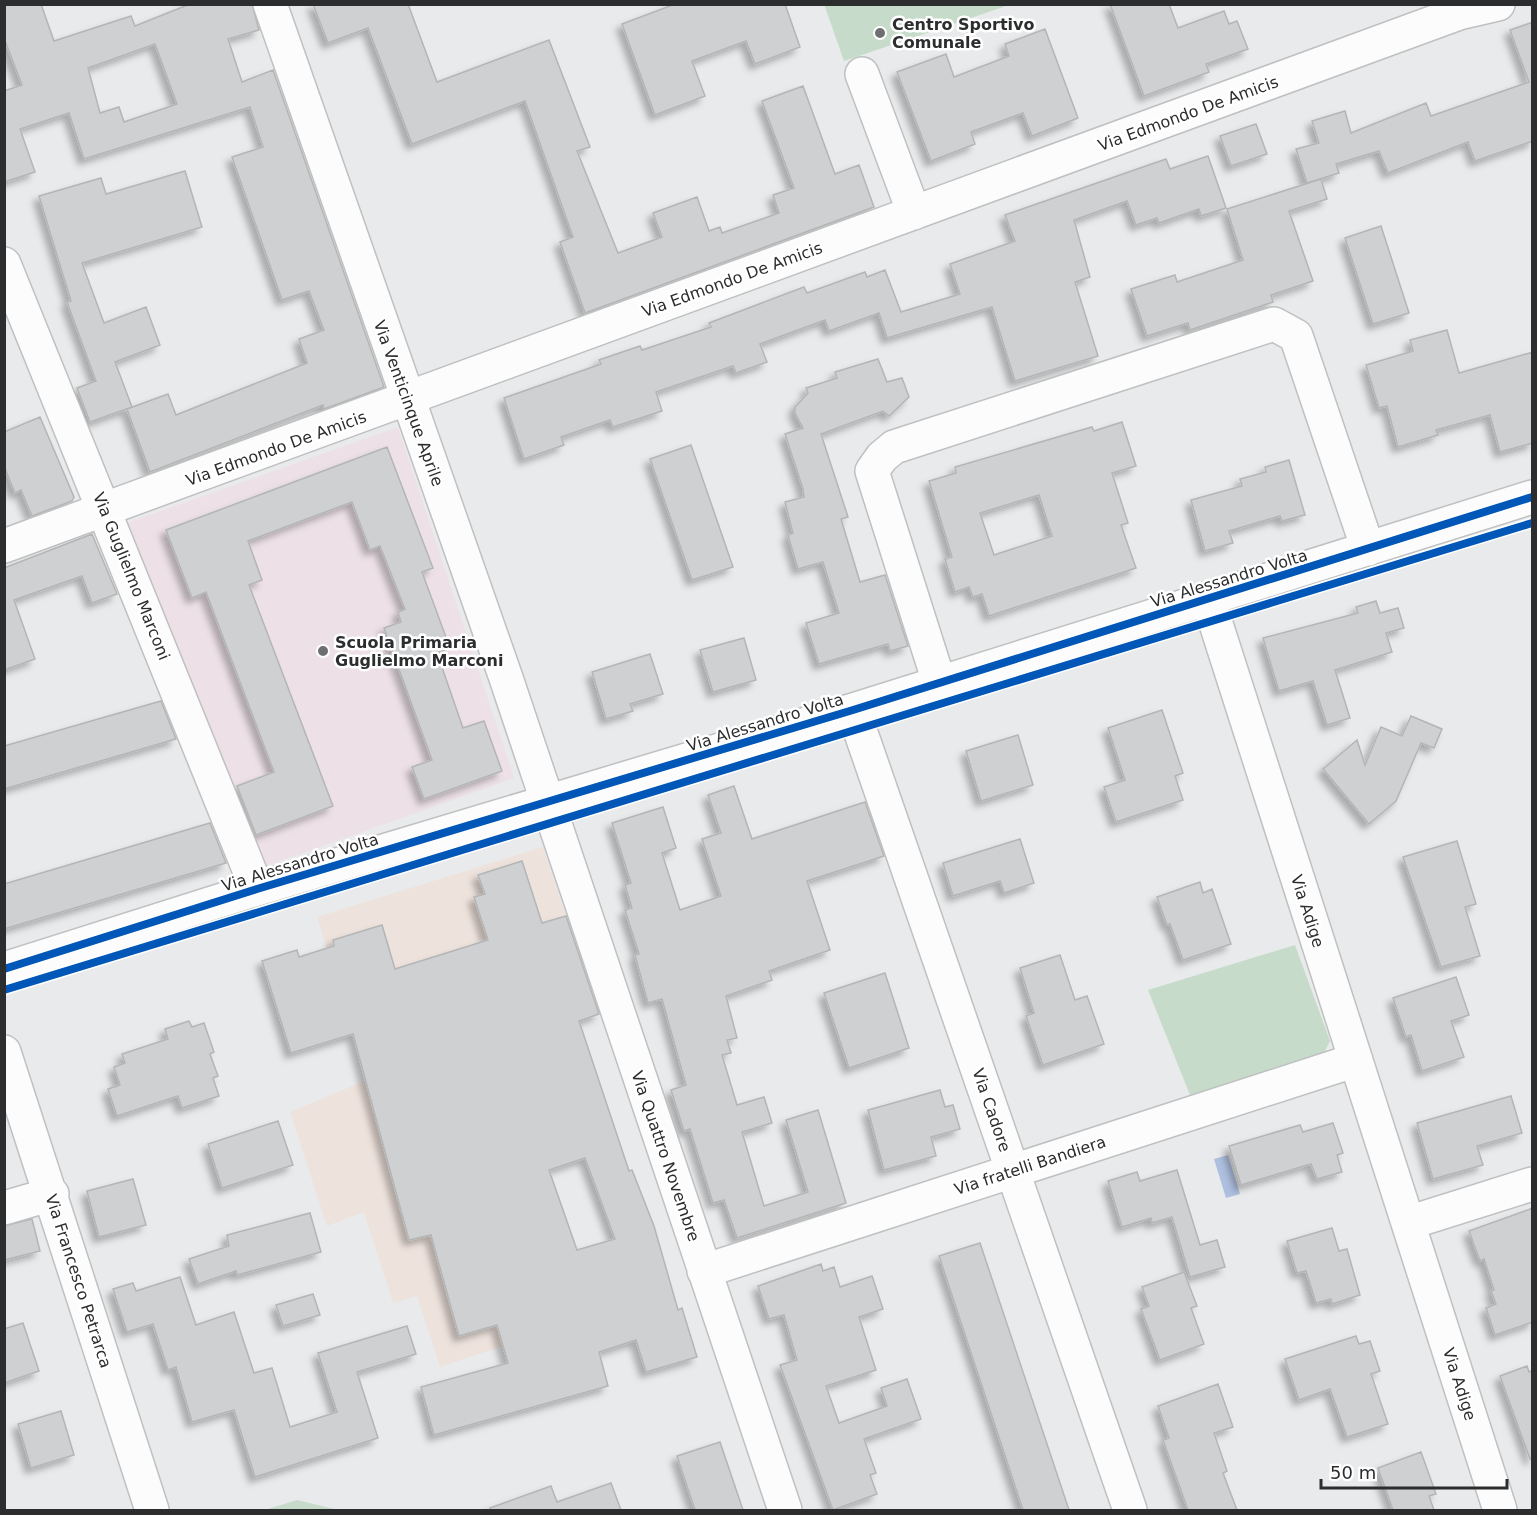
<svg xmlns="http://www.w3.org/2000/svg" width="1537" height="1515" font-family="'DejaVu Sans',sans-serif">
  <style>
    .industrial { fill: #eee2dc }
    .education { fill: #ede1e7 }
    .green { fill: #c6dbc9 }
    .water { fill: #aebfdf }
    .building { fill: #cfd0d1; stroke: #b4b5b6; stroke-width: 1.5; fill-rule: evenodd; filter: url(#shadow) }
    .lines { fill: none; stroke-linecap: round; stroke-linejoin: round }
    .minor-casing { stroke: #bfc0c1; stroke-width: 36 }
    .minor { stroke: #fcfcfc; stroke-width: 33 }
    .cycleway-casing { stroke: #fff; stroke-width: 11 }
    .cycleway { stroke: #0057b8; stroke-width: 8 }
    .poi-dot { fill: #6e6f70; stroke: #fff; stroke-width: 2 }
    .labels { text-anchor: middle; stroke-width: 5; stroke-linejoin: round; paint-order: stroke }
    .poi-label { font-size: 16px; font-weight: bold; fill: #2c2d2e; stroke: #fff; text-anchor: start }
    .street-label { font-size: 16px; fill: #2c2d2e; stroke: #fff }
  </style>
  <defs>
    <filter id="shadow"><feDropShadow dx="-5.5" dy="5.5" stdDeviation="3" flood-color="#0004"/></filter>
  </defs>
  <rect width="100%" height="100%" fill="#e9eaeb"/>
  <!-- industrial -->
  <path class="industrial" d="M543,847L599,1014L504,1045L599,1314L440,1367L417,1296L393,1303L364,1212L327,1226L290,1112L367,1080L317,917Z"/>
  <!-- education -->
  <path class="education" d="M398,427L514,778L261,868L124,524Z"/>
  <!-- green -->
  <path class="green" d="M824,4H1009V5L844,61Z
    M1295,945L1330,1041L1322,1057L1190,1095L1148,990Z
    M297,1500L338,1510H265Z"/>
  <!-- water -->
  <path class="water" d="M1228,1155L1240,1194L1226,1198L1214,1159Z"/>
  <!-- building -->
  <path class="building" d="M4,4H41L54,41L131,16L135,26L190,4H252L259,30L228,39L242,82L273,70L384,387L324,409L323,405L150,472L127,409L168,394L176,415L307,363L299,339L324,330L309,291L282,300L232,157L263,147L250,107L84,159L69,113L20,129L35,172L4,182V91L22,85L4,38ZM155,44L177,104L124,122L119,107L100,113L88,68Z
    M313,4H408L437,82L549,40L590,147L577,151L618,253L662,237L653,213L697,197L709,231L720,227L722,233L779,213L773,195L794,188L762,101L803,86L835,174L859,165L874,207L585,313L560,242L573,237L525,101L412,144L368,28L328,43Z
    M675,4H785L800,47L755,64L746,41L692,61L705,96L655,115L622,24Z
    M1110,4H1169L1178,28L1224,11L1229,24L1237,21L1248,49L1206,64L1209,72L1144,96Z
    M1533,22V141L1475,161L1468,142L1388,173L1379,151L1336,164L1339,173L1307,183L1296,149L1319,143L1312,121L1345,111L1351,133L1426,103L1431,116L1529,82L1510,30Z
    M1045,29L1078,118L1032,136L1023,113L971,132L975,144L931,161L897,72L946,54L954,77L1009,56L1005,44Z
    M1256,124L1267,154L1231,166L1220,136Z
    M1208,156L1226,208L1201,216L1199,209L1159,223L1157,218L1136,225L1127,201L1074,220L1090,277L1075,282L1098,356L1015,381L992,307L887,338L879,313L829,331L825,320L760,344L767,362L736,373L733,366L656,392L662,411L613,427L610,420L561,437L564,445L524,459L504,398L601,364L599,360L640,346L642,350L711,327L709,323L804,287L807,293L865,272L867,277L885,270L901,312L960,294L950,264L1015,241L1005,215L1166,159L1170,169Z
    M185,171L202,227L82,263L104,323L146,307L160,345L115,362L132,407L90,422L77,388L96,381L67,302L71,301L39,196L101,178L106,194Z
    M1321,179L1327,199L1289,211L1313,281L1271,295L1273,302L1190,330L1188,323L1147,336L1131,289L1175,275L1177,282L1243,260L1227,209Z
    M1381,226L1409,313L1373,324L1345,238Z
    M1447,330L1459,373L1533,352V443L1500,452L1490,415L1436,430L1438,435L1398,447L1387,406L1379,408L1366,365L1413,351L1410,340Z
    M878,359L887,382L902,378L909,397L889,416L883,411L821,434L848,517L841,519L860,582L885,575L908,646L890,651L888,644L819,664L806,623L839,613L823,562L798,569L788,535L793,533L785,502L804,497L803,489L785,434L803,428L795,413V407L808,393L806,388L837,378L835,372Z
    M40,417L74,497L72,501L32,516L21,490L15,493L4,466V432Z
    M1122,422L1136,466L1112,473L1128,523L1121,525L1136,568L989,616L982,594L973,597L969,587L955,592L945,559L952,557L929,481L956,473L955,467L1092,427L1094,431ZM1039,495L1052,536L994,555L980,513Z
    M691,445L733,567L692,580L650,459Z
    M387,447L433,568L422,572L450,648L437,653L463,728L484,721L502,771L424,799L412,767L432,760L384,628L401,622L398,612L405,609L380,546L370,550L352,502L248,541L262,580L249,585L333,806L256,835L237,786L274,772L206,592L192,598L166,530Z
    M1289,460L1305,515L1282,521L1280,516L1229,531L1233,543L1205,551L1191,500L1242,486L1240,479L1266,472L1265,467Z
    M92,534L117,594L92,603L82,576L14,600L35,659L4,670V568Z
    M1376,601L1380,613L1398,608L1404,628L1386,633L1392,652L1335,670L1350,718L1327,725L1313,681L1279,691L1263,638L1358,613L1356,607Z
    M744,638L756,680L713,692L700,650Z
    M650,654L663,694L630,704L633,711L606,719L592,672Z
    M161,701L176,739L4,789V746Z
    M1162,710L1183,773L1175,776L1183,800L1116,822L1104,787L1125,780L1108,728Z
    M1411,716L1442,729L1434,748L1421,743L1396,801L1369,824L1323,769L1357,740L1365,765L1381,727L1402,736Z
    M1018,735L1033,785L981,801L966,751Z
    M734,786L752,839L865,802L884,856L807,881L830,950L769,971L772,980L726,996L737,1038L727,1040L731,1053L722,1055L737,1105L764,1097L772,1123L742,1132L764,1206L808,1192L786,1120L818,1110L846,1203L737,1238L724,1200L713,1203L690,1129L684,1131L671,1090L686,1085L662,999L648,1003L635,955L639,954L625,910L632,908L625,885L631,883L612,823L663,807L676,848L662,853L680,910L721,896L702,839L721,833L708,795Z
    M210,823L226,863L4,929V884Z
    M1020,839L1034,883L1004,893L1000,881L953,896L943,863Z
    M1457,841L1476,904L1465,907L1480,956L1441,967L1403,857Z
    M522,861L542,923L566,916L599,1014L579,1021L629,1171L632,1170L654,1226L678,1310L682,1308L697,1357L646,1372L636,1340L599,1352L608,1386L434,1435L421,1387L508,1363L497,1325L459,1336L431,1235L409,1240L353,1034L291,1053L262,961L297,950L299,957L334,946L333,940L382,925L395,969L488,940L474,897L485,894L478,875ZM585,1158L615,1239L577,1250L549,1170Z
    M1200,882L1203,893L1212,889L1231,944L1183,960L1170,924L1167,925L1157,897Z
    M1060,955L1075,1000L1087,996L1104,1044L1043,1065L1026,1016L1034,1013L1020,968Z
    M885,973L909,1048L849,1068L824,993Z
    M1456,977L1469,1015L1451,1021L1464,1057L1422,1071L1411,1035L1406,1037L1393,998Z
    M189,1021L192,1027L204,1023L214,1052L210,1054L218,1076L213,1078L219,1096L182,1108L178,1096L117,1116L108,1089L120,1085L114,1067L125,1063L122,1054L168,1039L165,1029Z
    M940,1090L945,1107L953,1105L960,1129L931,1137L936,1156L884,1170L868,1110Z
    M1511,1096L1522,1133L1477,1146L1483,1165L1433,1179L1417,1123Z
    M278,1121L293,1165L222,1188L208,1144Z
    M1333,1123L1343,1153L1337,1155L1342,1172L1317,1179L1311,1164L1241,1185L1229,1146L1300,1125L1303,1132Z
    M1177,1170L1200,1245L1217,1240L1225,1267L1190,1277L1172,1217L1152,1223L1151,1218L1122,1227L1108,1181L1137,1172L1140,1181Z
    M133,1179L146,1225L99,1237L87,1191Z
    M1533,1208V1322L1495,1335L1486,1308L1496,1304L1491,1291L1494,1290L1484,1259L1480,1261L1469,1231Z
    M310,1213L321,1252L237,1275L236,1271L198,1284L189,1259L229,1246L227,1235Z
    M32,1219L40,1251L4,1260V1226Z
    M1332,1228L1339,1251L1347,1249L1360,1295L1332,1304L1331,1299L1316,1303L1306,1271L1297,1273L1287,1241Z
    M980,1243L1069,1510H1023L939,1256Z
    M821,1264L823,1271L834,1267L840,1287L872,1276L883,1309L859,1317L876,1370L826,1386L839,1423L887,1406L881,1388L907,1379L921,1419L864,1439L876,1473L870,1475L877,1494L833,1510L780,1365L797,1360L784,1315L769,1319L758,1286Z
    M1184,1272L1197,1306L1191,1308L1204,1344L1160,1360L1141,1309L1149,1306L1142,1287Z
    M180,1277L196,1325L234,1312L254,1373L272,1368L290,1427L337,1412L318,1353L407,1326L416,1354L357,1372L378,1438L255,1477L234,1410L192,1422L176,1367L168,1370L153,1324L127,1332L113,1289L133,1283L136,1291Z
    M313,1294L320,1315L283,1326L276,1305Z
    M23,1323L39,1371L4,1383V1329Z
    M1356,1336L1359,1344L1370,1341L1380,1371L1371,1374L1388,1424L1347,1437L1330,1389L1299,1400L1285,1359Z
    M1527,1366L1529,1372L1533,1370V1458L1530,1459L1500,1376Z
    M1218,1384L1233,1427L1214,1433L1227,1471L1223,1473L1237,1510H1188L1163,1440L1169,1438L1158,1406Z
    M61,1411L74,1455L31,1468L18,1424Z
    M720,1442L743,1510H695L677,1456Z
    M1421,1452L1436,1494L1429,1496L1434,1510H1393L1378,1468Z
    M611,1483L621,1510H491L490,1508L551,1486L557,1502Z"/>
  <g class="lines">
    <!-- minor casing -->
    <g class="minor-casing">
      <path id="minor" d="M270,4L506,678L785,1510
        M862,74L914,213
        M4,264L257,889
        M4,546L1459,13L1498,4
        M1208,599L1500,1510
        M939,682L872,471L882,457L894,447L1274,324L1296,336L1368,549
        M853,710L1130,1510
        M4,969L257,889L853,710L1532,497
        M4,1052L152,1510
        M4,1208L52,1194
        M1408,1223L1532,1184
        M704,1271L1356,1060"/>
    </g>
    <!-- minor -->
    <use href="#minor" class="minor"/>
    <!-- cycleway casing -->
    <g class="cycleway-casing">
      <path id="cycleway" d="M4,969L257,889L853,710L1532,497
        M4,990L1532,523"/>
    </g>
    <!-- cycleway -->
    <use href="#cycleway" class="cycleway"/>
  </g>
  <!-- markers -->
  <g class="poi-dot">
    <circle cx="880" cy="33" r="6"/>
    <circle cx="323" cy="651" r="6"/>
  </g>
  <g class="labels">
    <!-- poi labels -->
    <g class="poi-label">
      <text x="892" y="30">Centro Sportivo<tspan x="892" dy="18">Comunale</tspan></text>
      <text x="335" y="648">Scuola Primaria<tspan x="335" dy="18">Guglielmo Marconi</tspan></text>
    </g>
    <!-- street labels -->
    <g class="street-label">
      <text transform="translate(1188 113) rotate(-20)" y="6">Via Edmondo De Amicis</text>
      <text transform="translate(732 279) rotate(-20)" y="6">Via Edmondo De Amicis</text>
      <text transform="translate(409 403) rotate(70)" y="6">Via Venticinque Aprile</text>
      <text transform="translate(276 448) rotate(-20)" y="6">Via Edmondo De Amicis</text>
      <text transform="translate(132 576) rotate(68)" y="6">Via Guglielmo Marconi</text>
      <text transform="translate(1229 578) rotate(-17)" y="6">Via Alessandro Volta</text>
      <text transform="translate(765 722) rotate(-17)" y="6">Via Alessandro Volta</text>
      <text transform="translate(300 862) rotate(-17)" y="6">Via Alessandro Volta</text>
      <text transform="translate(1308 911) rotate(72)" y="6">Via Adige</text>
      <text transform="translate(992 1110) rotate(71)" y="6">Via Cadore</text>
      <text transform="translate(666 1156) rotate(71)" y="6">Via Quattro Novembre</text>
      <text transform="translate(1030 1165) rotate(-18)" y="6">Via fratelli Bandiera</text>
      <text transform="translate(79 1281) rotate(72)" y="6">Via Francesco Petrarca</text>
      <text transform="translate(1460 1384) rotate(72)" y="6">Via Adige</text>
    </g>
  </g>
  <!-- border -->
  <rect width="1537" height="1515" fill="none" stroke="#2c2d2e" stroke-width="12"/>
  <!-- scale -->
  <path d="M1321 1479v9h186v-9" fill="none" stroke="#2c2d2e" stroke-width="3"/>
  <text x="1330" y="1479" font-size="18" fill="#2c2d2e" stroke="#ffffff" stroke-width="4.5" paint-order="stroke">50 m</text>
</svg>
